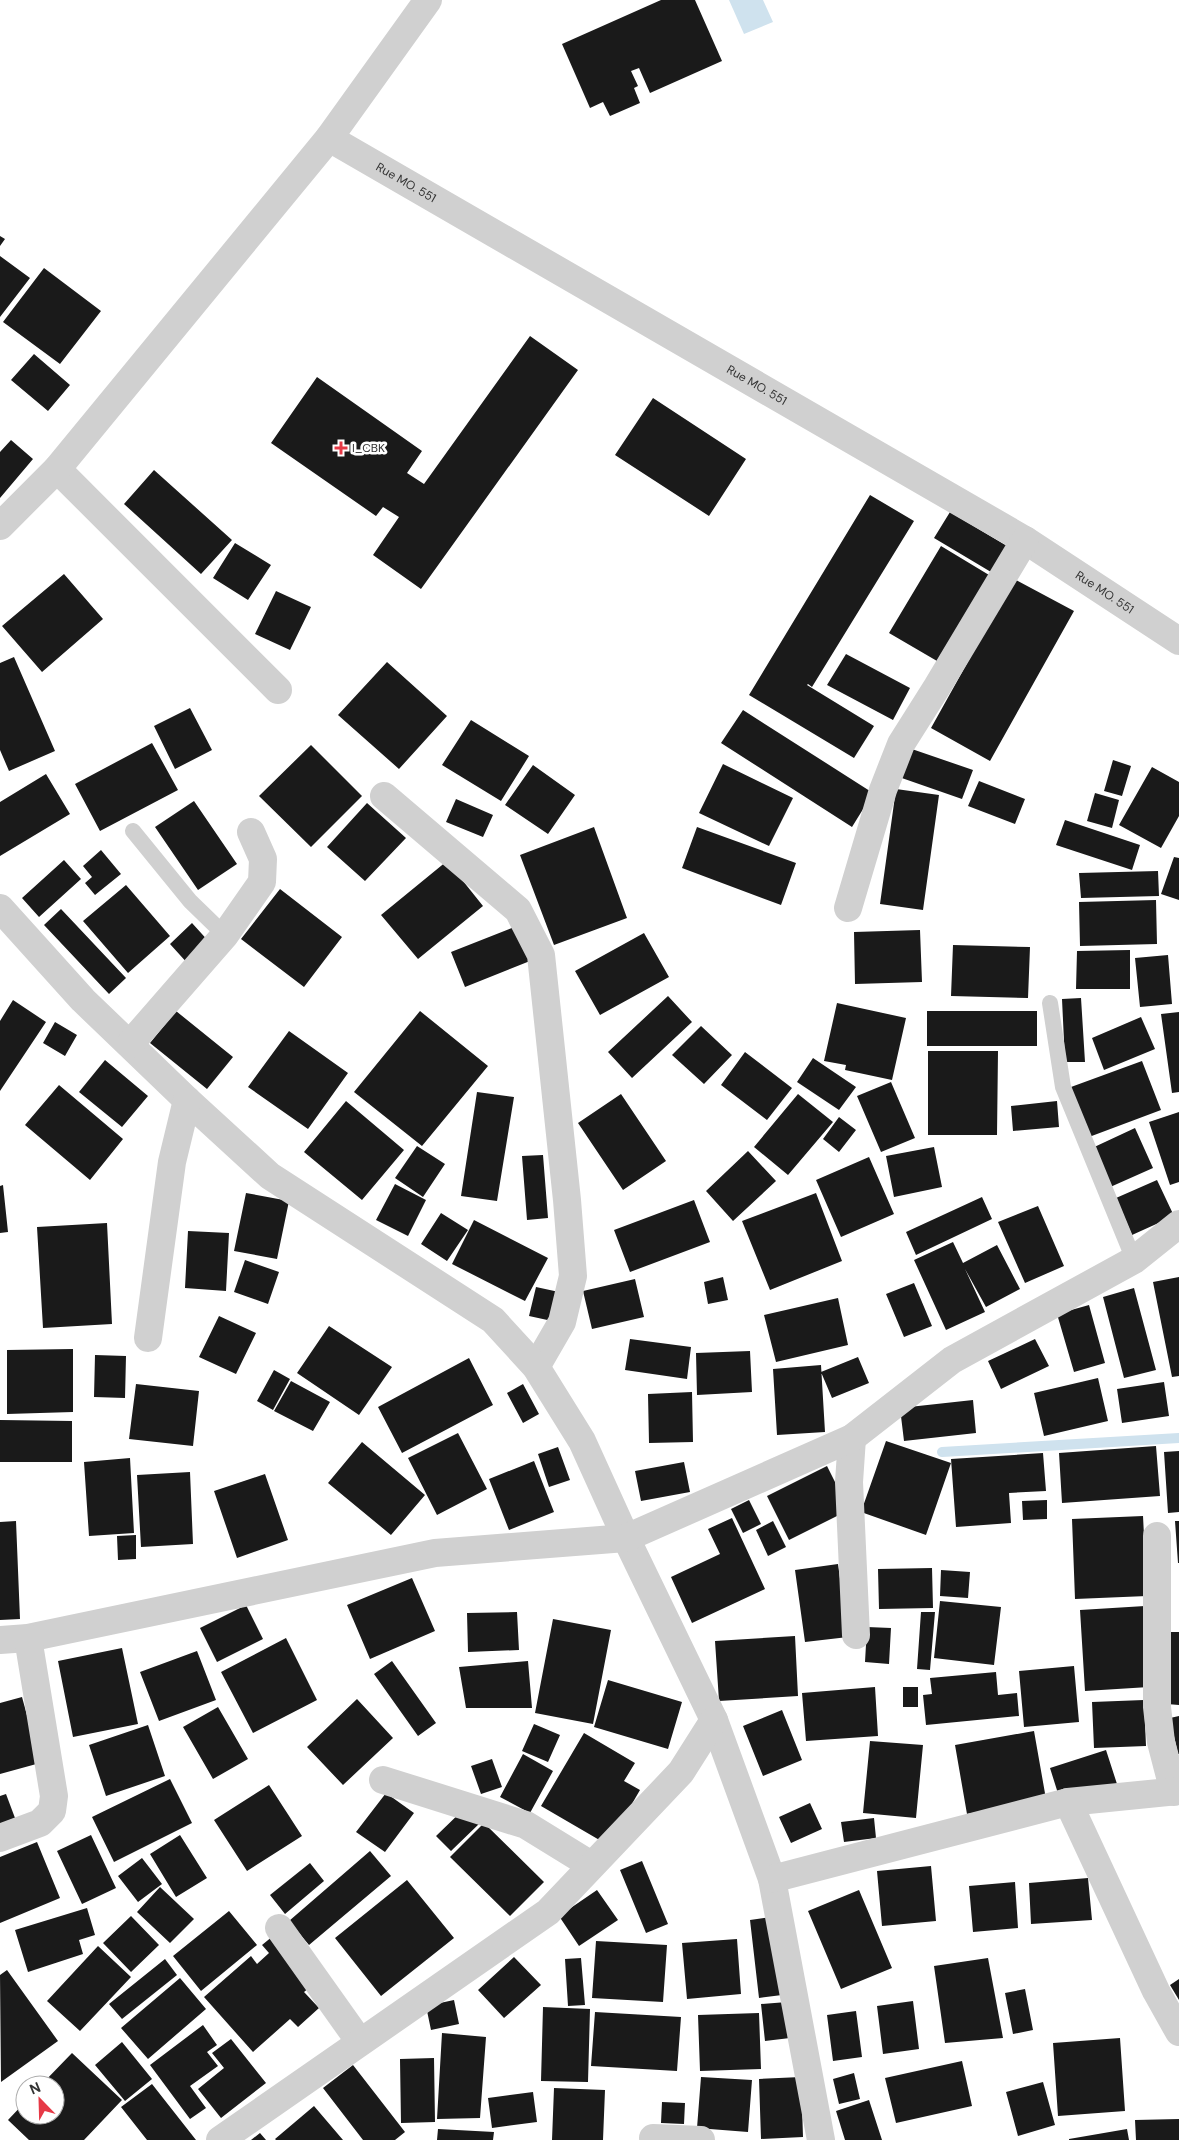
<svg xmlns="http://www.w3.org/2000/svg" width="1179" height="2140" font-family="'DM Sans',sans-serif">
  <style>
    .water { fill: #cfe2ee }
    .lines { fill: none; stroke-linecap: round; stroke-linejoin: round }
    .stream { stroke: #cfe2ee; stroke-width: 10 }
    .building { fill: #1a1a1a }
    .service { stroke: #d0d0d0; stroke-width: 16 }
    .minor { stroke: #d0d0d0; stroke-width: 28 }
    .tertiary { stroke: #d0d0d0; stroke-width: 28 }
    .poi-dot { fill: #e63946; stroke: #fff; stroke-width: 2 }
    .labels { text-anchor: middle; stroke-width: 5; stroke-linejoin: round; paint-order: stroke }
    .street-label { font-size: 12px; fill: #333; stroke: #fff }
    .poi-label { font-size: 12px; fill: #333; stroke: #fff; text-anchor: start }
  </style>
  <rect width="100%" height="100%" fill="#fff"/>
  <!-- water -->
  <path class="water" d="M729,0H763L773,22L744,34Z"/>
  <g class="lines">
    <!-- stream -->
    <path class="stream" d="M942,1452L1179,1438"/>
  </g>
  <!-- building -->
  <path class="building" d="M661,0H695L722,61L650,93L639,68L631,71L638,86L634,88L640,103L610,116L603,102L590,108L562,44Z
    M0,236L5,239L0,246Z
    M0,256L30,278L0,317Z
    M44,268L101,311L60,364L3,322Z
    M530,336L578,370L421,589L373,555L399,517L383,507L376,516L271,443L317,377L422,451L407,473L424,484Z
    M34,354L70,385L48,411L11,380Z
    M653,398L746,459L709,516L615,455Z
    M11,440L33,459L0,498V452Z
    M154,470L232,540L201,574L124,504Z
    M870,495L914,521L812,687L808,684L807,685L874,726L854,758L749,695Z
    M950,512L1012,549L996,575L934,538Z
    M235,543L271,565L248,600L213,578Z
    M941,546L989,575L937,661L889,633Z
    M64,574L103,619L42,672L2,626Z
    M1014,579L1074,611L990,761L931,728Z
    M276,591L311,607L290,650L255,634Z
    M846,654L910,688L893,720L827,685Z
    M14,657L55,751L9,771L0,750V663Z
    M387,662L447,716L399,769L338,715Z
    M190,708L212,750L175,769L154,726Z
    M743,710L873,793L852,827L721,743Z
    M471,720L529,756L501,801L442,765Z
    M152,743L178,790L100,831L75,784Z
    M311,745L362,796L311,847L259,796Z
    M906,747L973,770L962,799L896,776Z
    M1113,760L1131,766L1122,796L1104,791Z
    M723,764L793,798L769,846L699,813Z
    M533,765L575,795L548,834L505,805Z
    M1152,767L1179,782V816L1161,848L1119,825Z
    M46,774L70,814L0,856V802Z
    M979,781L1025,799L1015,824L968,806Z
    M896,789L939,795L923,910L880,904Z
    M1095,793L1119,800L1112,828L1087,821Z
    M456,799L493,815L483,837L446,822Z
    M194,801L237,864L198,890L155,827Z
    M367,803L406,838L365,881L327,847Z
    M1065,820L1140,845L1132,870L1056,845Z
    M594,827L627,918L554,945L520,855Z
    M697,827L796,863L781,905L682,868Z
    M101,850L121,874L95,895L85,883L92,877L83,866Z
    M1174,857L1179,858V900L1161,894Z
    M64,860L81,879L39,917L22,898Z
    M447,861L483,906L418,959L381,915Z
    M1158,871L1159,896L1081,898L1079,873Z
    M126,885L170,936L128,973L83,921Z
    M280,889L342,937L304,987L241,939Z
    M1156,900L1157,944L1080,946L1079,902Z
    M61,909L126,978L109,994L44,925Z
    M192,923L211,944L189,965L170,944Z
    M517,926L530,961L465,987L451,952Z
    M920,930L922,982L855,984L854,932Z
    M644,933L669,977L600,1015L575,971Z
    M953,945L1030,947L1028,998L951,996Z
    M1130,950V989H1076L1077,951Z
    M1168,955L1172,1004L1140,1007L1135,958Z
    M668,996L692,1022L632,1078L608,1052Z
    M1081,998L1085,1062H1065L1062,999Z
    M13,1000L46,1022L0,1091V1021Z
    M837,1003L906,1018L892,1080L845,1070L846,1065L824,1061Z
    M176,1011L233,1057L207,1089L150,1043Z
    M420,1011L488,1066L422,1146L354,1092Z
    M927,1011H1037V1046H927Z
    M1179,1012V1092L1172,1093L1161,1014Z
    M1141,1017L1155,1049L1104,1070L1092,1038Z
    M55,1022L77,1035L65,1056L43,1043Z
    M701,1026L732,1055L704,1084L672,1055Z
    M289,1031L348,1073L308,1129L248,1087Z
    M928,1051H998L997,1135H928Z
    M745,1052L792,1088L767,1120L721,1085Z
    M813,1058L856,1087L839,1110L797,1082Z
    M105,1060L148,1096L122,1127L79,1092Z
    M1142,1061L1161,1110L1089,1137L1071,1087Z
    M891,1082L915,1138L881,1152L857,1096Z
    M59,1085L123,1139L90,1180L25,1125Z
    M477,1092L514,1097L497,1201L461,1196Z
    M621,1094L666,1161L623,1190L578,1123Z
    M798,1094L833,1122L788,1175L754,1147Z
    M346,1101L404,1150L362,1200L304,1152Z
    M1057,1101L1059,1127L1013,1131L1011,1106Z
    M1179,1112V1182L1170,1185L1149,1122Z
    M839,1117L856,1130L839,1152L823,1139Z
    M1135,1128L1153,1168L1108,1188L1090,1149Z
    M417,1146L445,1164L423,1197L395,1178Z
    M934,1147L942,1187L894,1197L886,1156Z
    M748,1151L776,1181L733,1221L706,1191Z
    M543,1155L548,1218L527,1220L522,1156Z
    M869,1157L894,1214L841,1237L816,1180Z
    M1157,1180L1174,1216L1132,1235L1116,1198Z
    M395,1184L426,1200L408,1236L376,1220Z
    M3,1185L8,1232L0,1233V1186Z
    M246,1193L289,1201L277,1259L234,1251Z
    M816,1193L842,1261L770,1290L742,1221Z
    M982,1197L992,1219L916,1255L906,1232Z
    M694,1200L710,1242L630,1272L614,1230Z
    M1038,1206L1064,1266L1025,1283L998,1222Z
    M441,1213L468,1230L447,1261L421,1244Z
    M474,1220L548,1258L525,1301L452,1264Z
    M107,1223L112,1324L43,1328L37,1227Z
    M188,1231L229,1233L226,1291L185,1288Z
    M953,1242L963,1263L997,1245L1020,1289L986,1307L965,1269L985,1312L946,1330L914,1260Z
    M245,1260L279,1272L268,1304L234,1292Z
    M723,1277L728,1300L708,1304L704,1282Z
    M1179,1277V1376L1172,1377L1153,1282Z
    M635,1279L644,1317L592,1329L583,1291Z
    M914,1283L932,1326L904,1337L886,1294Z
    M536,1287L559,1292L552,1321L529,1316Z
    M1134,1288L1156,1370L1124,1378L1103,1297Z
    M838,1298L848,1345L776,1362L764,1315Z
    M1089,1305L1105,1363L1074,1372L1057,1314Z
    M219,1316L256,1333L236,1374L199,1357Z
    M329,1326L392,1367L359,1415L297,1373Z
    M630,1339L691,1347L687,1379L625,1370Z
    M1035,1339L1049,1366L1001,1389L988,1361Z
    M73,1349V1412L7,1414V1350Z
    M750,1351L752,1392L697,1395L696,1353Z
    M95,1355L126,1356L125,1398L94,1397Z
    M858,1357L869,1383L832,1398L821,1372Z
    M469,1358L493,1405L402,1453L378,1407Z
    M821,1365L825,1432L777,1435L773,1369Z
    M274,1370L290,1379L273,1410L257,1401Z
    M1098,1378L1108,1421L1044,1436L1034,1393Z
    M291,1381L330,1402L313,1431L274,1411Z
    M1164,1382L1169,1416L1122,1423L1117,1389Z
    M136,1384L199,1391L193,1446L129,1439Z
    M523,1384L539,1414L523,1423L507,1393Z
    M692,1392L693,1442L649,1443L648,1394Z
    M973,1400L976,1433L904,1441L900,1408Z
    M0,1420L72,1421V1462H0Z
    M458,1433L487,1489L437,1515L408,1458Z
    M886,1441L951,1463L926,1535L861,1512Z
    M362,1442L425,1495L391,1535L328,1483Z
    M1156,1446L1160,1496L1062,1503L1059,1453Z
    M558,1447L570,1480L549,1487L538,1454Z
    M1179,1451V1512L1168,1513L1164,1452Z
    M1043,1453L1046,1491L1009,1493L1011,1523L956,1527L951,1459Z
    M130,1458L134,1533L89,1536L84,1462Z
    M534,1461L554,1512L509,1530L489,1479Z
    M684,1462L690,1492L641,1501L635,1471Z
    M827,1466L849,1510L789,1540L767,1496Z
    M190,1472L193,1544L141,1547L137,1475Z
    M265,1474L288,1540L237,1558L214,1491Z
    M749,1500L761,1524L743,1533L731,1509Z
    M1047,1500V1519L1023,1520L1022,1501Z
    M1143,1516L1147,1596L1075,1599L1072,1519Z
    M732,1518L765,1589L692,1623L671,1577L720,1554L708,1529Z
    M16,1521L20,1619L0,1620V1522Z
    M773,1521L786,1547L768,1556L756,1530Z
    M1175,1521H1179V1563H1178Z
    M136,1535V1559L118,1560L117,1536Z
    M838,1564L848,1637L805,1642L795,1570Z
    M932,1568L933,1608L879,1609L878,1569Z
    M941,1570L970,1572L968,1598L940,1596Z
    M412,1578L435,1631L370,1659L347,1605Z
    M940,1601L1001,1607L994,1665L934,1658Z
    M246,1605L263,1639L217,1662L200,1628Z
    M1145,1606L1149,1687L1085,1691L1080,1610Z
    M517,1612L519,1650L468,1652L467,1613Z
    M921,1612H935L930,1670L917,1669Z
    M553,1619L611,1630L593,1724L535,1713Z
    M867,1627L891,1628L889,1664L865,1662Z
    M1171,1632H1179V1705L1167,1704Z
    M795,1636L798,1696L719,1701L715,1641Z
    M286,1638L317,1700L253,1733L221,1672Z
    M122,1648L138,1724L73,1737L58,1661Z
    M197,1651L216,1700L159,1721L140,1672Z
    M392,1661L436,1723L418,1736L374,1674Z
    M528,1661L532,1708H466L459,1667Z
    M1074,1666L1079,1722L1024,1727L1019,1671Z
    M996,1672L998,1695L1017,1693L1019,1716L926,1725L923,1695L932,1694L930,1678Z
    M608,1680L682,1702L668,1749L594,1727Z
    M875,1687L878,1736L806,1741L802,1693Z
    M903,1687H918V1707H903Z
    M22,1697L40,1763L0,1774V1703Z
    M357,1699L393,1738L343,1785L307,1747Z
    M1144,1700L1146,1746L1094,1748L1092,1702Z
    M218,1707L248,1759L213,1779L183,1727Z
    M782,1710L802,1760L763,1776L743,1726Z
    M1179,1716V1754H1178L1170,1718Z
    M534,1724L560,1735L548,1762L522,1751Z
    M148,1725L165,1776L106,1796L89,1745Z
    M1034,1731L1046,1799L967,1814L955,1745Z
    M584,1733L635,1763L624,1781L640,1790L608,1845L541,1806Z
    M870,1741L923,1745L916,1818L863,1813Z
    M1106,1750L1117,1784L1061,1803L1050,1768Z
    M523,1754L553,1771L530,1813L500,1797Z
    M492,1759L502,1787L481,1794L471,1766Z
    M170,1779L192,1823L114,1862L92,1817Z
    M269,1785L302,1836L247,1871L214,1820Z
    M386,1793L414,1813L385,1852L356,1832Z
    M6,1794L15,1818L0,1824V1796Z
    M810,1803L822,1829L791,1843L779,1817Z
    M466,1807L481,1822L451,1851L436,1836Z
    M874,1818L876,1838L844,1842L841,1822Z
    M484,1823L544,1882L510,1916L450,1857Z
    M91,1835L116,1888L82,1904L57,1851Z
    M180,1835L207,1878L176,1897L150,1854Z
    M37,1842L60,1898L0,1923V1857Z
    M370,1851L391,1876L309,1945L289,1921Z
    M142,1858L162,1884L138,1902L118,1876Z
    M642,1861L668,1924L646,1933L620,1870Z
    M310,1863L324,1881L285,1914L270,1895Z
    M931,1866L936,1921L882,1926L877,1871Z
    M1088,1878L1092,1920L1031,1924L1029,1883Z
    M407,1880L454,1938L381,1996L335,1938Z
    M1015,1882L1018,1928L973,1932L969,1886Z
    M160,1887L194,1919L170,1943L137,1912Z
    M597,1890L618,1920L579,1946L559,1916Z
    M859,1890L892,1968L841,1989L808,1911Z
    M87,1908L95,1935L79,1940L83,1954L28,1972L15,1930Z
    M229,1911L257,1945L201,1991L173,1956Z
    M131,1916L159,1945L131,1972L103,1943Z
    M772,1917L782,1995L759,1998L750,1920Z
    M273,1936L315,1983L304,1992L319,2008L298,2027L290,2019L253,2052L204,1997L251,1956L257,1964L269,1953L262,1945Z
    M737,1939L741,1994L687,1999L682,1943Z
    M596,1941L667,1945L663,2002L592,1998Z
    M98,1946L131,1977L80,2031L47,2001Z
    M514,1957L541,1985L504,2018L478,1990Z
    M581,1958L585,2005L568,2006L565,1959Z
    M988,1958L1003,2038L945,2043L934,1966Z
    M165,1959L177,1975L122,2019L109,2004Z
    M7,1970L58,2041L1,2082L0,1975Z
    M180,1978L206,2009L148,2059L121,2028Z
    M1179,1979V2000L1170,1985Z
    M1025,1989L1033,2030L1013,2034L1005,1993Z
    M454,2000L459,2024L431,2030L426,2006Z
    M913,2001L919,2049L883,2054L877,2006Z
    M787,2002L790,2038L765,2041L761,2004Z
    M543,2007L590,2009L588,2082L541,2081Z
    M856,2011L862,2057L833,2061L827,2015Z
    M595,2012L681,2017L677,2071L591,2066Z
    M759,2013L761,2069L700,2071L698,2015Z
    M203,2025L217,2045L207,2052L218,2066L190,2086L206,2108L190,2119L150,2065Z
    M442,2033L486,2037L480,2118L437,2119Z
    M1120,2038L1125,2111L1058,2116L1053,2043Z
    M231,2039L266,2083L221,2118L198,2089L224,2068L212,2053Z
    M122,2042L152,2079L125,2101L95,2065Z
    M72,2053L122,2100L84,2140H29L8,2120L25,2102V2115H55V2085H41Z
    M434,2058L435,2122L401,2123L400,2059Z
    M962,2061L972,2106L896,2123L885,2078Z
    M353,2065L405,2132L395,2140H363L323,2088Z
    M854,2073L860,2099L839,2104L833,2079Z
    M701,2077L752,2080L748,2132L697,2128Z
    M801,2077L803,2137L761,2139L759,2079Z
    M1043,2082L1055,2125L1018,2136L1006,2092Z
    M152,2084L196,2140H147L121,2107Z
    M554,2088L605,2090L603,2140H552Z
    M533,2092L537,2122L492,2128L488,2098Z
    M869,2100L882,2140H845L836,2111Z
    M662,2102L685,2103L684,2124L661,2123Z
    M314,2106L343,2140H276L275,2139Z
    M1179,2119V2140H1136L1135,2120Z
    M438,2129L494,2132L493,2140H437Z
    M1127,2129L1129,2140H1069V2139Z
    M260,2133L266,2140H251Z"/>
  <g class="lines">
    <!-- service -->
    <path class="service" d="M133,831L190,901L225,935
      M1050,1003L1063,1087L1134,1260"/>
    <!-- minor -->
    <g class="minor">
      <path id="s1" d="M329,138L1025,540L1179,641"/>
      <path d="M57,469L278,690"/>
      <path d="M384,796L518,910L541,955L567,1200L573,1276L562,1322L536,1367"/>
      <path d="M0,908L83,1000L187,1100L270,1176L493,1320L536,1367L582,1441L626,1538L714,1720L772,1879L821,2140"/>
      <path d="M848,908L883,790L901,744L937,687L1025,540"/>
      <path d="M130,1044L225,935L262,882L263,859L251,832"/>
      <path d="M148,1338L172,1162L187,1100"/>
      <path d="M852,1438L849,1482L856,1635"/>
      <path d="M1157,1536V1707L1161,1742L1174,1792"/>
      <path d="M0,1640L28,1638L435,1553L626,1538L852,1438L952,1360L1134,1260L1179,1224"/>
      <path d="M383,1780L526,1825L591,1865"/>
      <path d="M1068,1802L1179,1791"/>
      <path d="M0,1838L40,1823L52,1811L54,1796L28,1638"/>
      <path d="M772,1879L1068,1802L1156,1991L1179,2032"/>
      <path d="M279,1928L360,2042"/>
      <path d="M653,2138L701,2140"/>
      <path d="M220,2140L548,1912L681,1772L714,1720"/>
    </g>
    <!-- tertiary -->
    <path class="tertiary" d="M0,526L57,469L329,138L428,0"/>
  </g>
  <!-- markers -->
  <path class="poi-dot" d="M338.5 440.5h5v5h5v5h-5v5h-5v-5h-5v-5h5z"/>
  <g class="labels">
    <!-- street labels -->
    <g class="street-label">
      <text dy="4" stroke="none"><textPath href="#s1" startOffset="89">Rue MO. 551</textPath></text>
      <text dy="4" stroke="none"><textPath href="#s1" startOffset="494">Rue MO. 551</textPath></text>
      <text dy="4" stroke="none"><textPath href="#s1" startOffset="899">Rue MO. 551</textPath></text>
    </g>
    <!-- poi labels -->
    <g class="poi-label">
      <text x="352" y="452">I_CBK</text>
    </g>
  </g>
  <!-- north arrow -->
  <g transform="translate(40 2100) rotate(337)"><circle r="24" fill="#ffffff" stroke="#adadad"/>
  <path d="M0-4L9 19L0 12L-9 19Z" fill="#e63946"/>
  <text y="-8" font-size="14" font-weight="bold" text-anchor="middle" fill="#333333">N</text>
  </g>
</svg>
